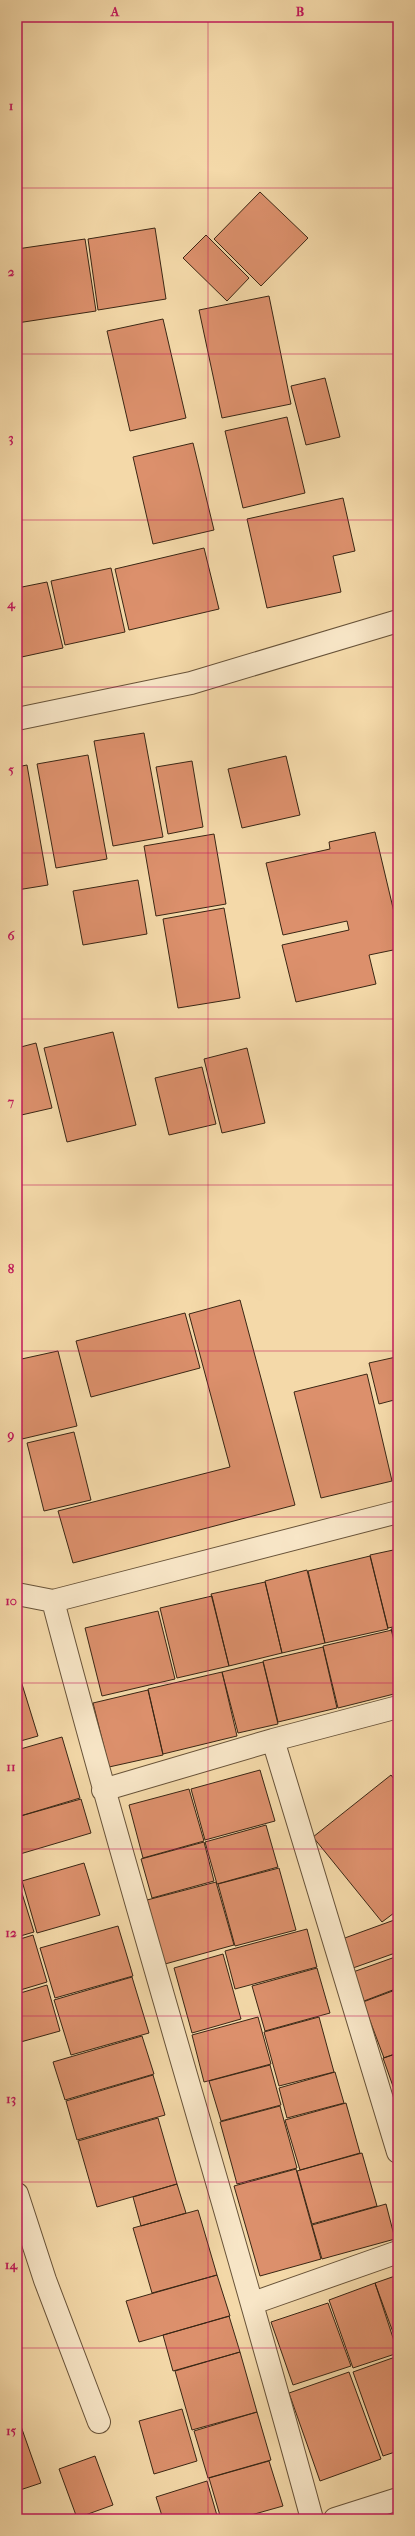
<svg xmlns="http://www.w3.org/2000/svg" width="415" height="2536" font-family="'IM FELL French Canon',serif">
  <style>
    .building { fill: #dc906c; stroke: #3a2614 }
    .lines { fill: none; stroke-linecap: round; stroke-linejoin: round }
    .minor-casing { stroke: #685339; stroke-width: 24 }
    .tertiary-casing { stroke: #685339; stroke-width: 24 }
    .minor { stroke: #f8e6c7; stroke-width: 22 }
    .tertiary { stroke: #f8e6c7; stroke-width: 22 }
    .grid { fill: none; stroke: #c2185b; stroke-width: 1; stroke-opacity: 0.55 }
    .neatline { fill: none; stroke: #c2185b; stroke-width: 1.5 }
    .grid-label { font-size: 13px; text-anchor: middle; font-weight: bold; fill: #c2185b }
  </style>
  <rect width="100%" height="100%" fill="#f4d9a9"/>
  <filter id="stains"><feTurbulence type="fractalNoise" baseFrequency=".005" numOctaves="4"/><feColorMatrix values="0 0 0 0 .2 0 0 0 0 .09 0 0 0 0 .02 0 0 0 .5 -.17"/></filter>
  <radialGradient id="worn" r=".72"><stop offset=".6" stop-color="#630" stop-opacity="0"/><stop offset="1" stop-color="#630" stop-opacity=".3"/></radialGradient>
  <!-- building -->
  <path class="building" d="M260,192L308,238L261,286L214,239Z
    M155,228L166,299L98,310L88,239Z
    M206,235L249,278L227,301L183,258Z
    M85,239L96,311L17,323V249Z
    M269,296L291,404L222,418L199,310Z
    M163,319L186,418L130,431L107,331Z
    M325,378L340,437L306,445L291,386Z
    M287,417L305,493L243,508L225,431Z
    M193,443L214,530L153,544L133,457Z
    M343,498L355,551L333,556L341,592L267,608L247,519Z
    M204,548L219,609L129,630L115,569Z
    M111,568L125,632L65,645L51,581Z
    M47,582L63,648L17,658V588Z
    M144,733L163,837L113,846L94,741Z
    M88,755L107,859L56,868L37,764Z
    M286,756L300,815L242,828L228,769Z
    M192,761L203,827L168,834L156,767Z
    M27,765L48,885L17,890V767Z
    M375,832L398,929V949L369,955L376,984L296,1002L282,945L349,930L347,921L283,935L266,863L330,849L329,842Z
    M214,834L226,904L156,916L144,846Z
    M138,880L147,934L83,945L73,891Z
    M224,908L240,998L178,1008L163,919Z
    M113,1032L136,1125L67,1142L44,1048Z
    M36,1043L52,1108L17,1116V1048Z
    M247,1048L265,1123L222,1133L204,1059Z
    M202,1067L216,1124L169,1135L155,1078Z
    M240,1300L295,1505L73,1563L58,1511L230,1467L189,1314Z
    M185,1313L200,1368L91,1397L76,1341Z
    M58,1351L77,1426L22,1439L17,1418V1360Z
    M396,1357L398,1399L379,1404L369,1363Z
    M367,1374L392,1481L321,1498L294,1392Z
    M74,1432L91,1500L44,1511L27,1443Z
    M398,1549V1626L388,1628L370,1555Z
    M370,1556L388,1629L325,1643L308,1571Z
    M307,1570L325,1643L282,1653L265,1581Z
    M265,1582L282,1653L229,1666L211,1594Z
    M212,1596L229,1666L177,1678L160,1608Z
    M158,1611L175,1679L102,1696L85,1628Z
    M398,1628V1656L391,1629Z
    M392,1630L398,1656V1693L338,1708L323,1646Z
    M323,1647L337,1708L278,1722L263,1661Z
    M263,1662L278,1724L238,1733L222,1672Z
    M17,1668L38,1736L17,1742Z
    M222,1672L237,1736L163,1754L148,1689Z
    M148,1690L163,1755L109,1767L93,1703Z
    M62,1737L80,1798L17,1817V1750Z
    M260,1770L275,1821L205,1840L191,1789Z
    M391,1775L398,1784V1910L382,1922L313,1837Z
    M189,1789L204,1841L143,1858L129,1805Z
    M81,1799L91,1833L20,1854L17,1846V1817Z
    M266,1825L278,1867L217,1884L205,1842Z
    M204,1842L214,1881L152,1898L141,1859Z
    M84,1863L100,1915L37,1933L22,1881Z
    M279,1868L296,1930L235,1946L218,1884Z
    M216,1882L234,1945L165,1964L147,1900Z
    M21,1890L34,1932L17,1937V1891Z
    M397,1919L398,1952L353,1968L342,1939Z
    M118,1926L133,1976L55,1998L40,1948Z
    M307,1929L317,1967L235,1989L225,1951Z
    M33,1935L47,1982L17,1991V1940Z
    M223,1954L241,2019L192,2033L174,1968Z
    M398,1956V1988L364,2001L353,1972Z
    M317,1968L330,2013L265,2031L252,1986Z
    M132,1977L149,2033L71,2055L54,2000Z
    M47,1985L60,2031L17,2043V1994Z
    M398,1989V2053L384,2058L363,2002Z
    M258,2017L271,2064L204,2082L192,2035Z
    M319,2017L334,2072L279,2086L264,2032Z
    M142,2036L154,2074L65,2100L53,2062Z
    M398,2053V2091L395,2092L383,2058Z
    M270,2065L281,2105L221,2121L209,2081Z
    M335,2072L344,2103L287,2118L279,2088Z
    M153,2075L165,2115L77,2140L66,2101Z
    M398,2091V2113L391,2094Z
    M346,2103L360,2153L300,2170L285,2120Z
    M280,2106L297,2168L237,2184L220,2122Z
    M158,2118L177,2184L97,2207L78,2141Z
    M362,2153L377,2206L312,2224L297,2171Z
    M296,2169L321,2259L260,2276L234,2186Z
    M177,2184L186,2213L141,2226L133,2197Z
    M386,2204L395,2239L322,2259L312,2225Z
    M198,2210L217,2275L152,2293L133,2228Z
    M217,2275L230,2316L139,2342L126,2301Z
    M398,2275V2346L375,2283Z
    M375,2283L398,2353L353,2368L329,2300Z
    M328,2303L351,2366L293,2385L271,2322Z
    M229,2316L240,2352L173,2371L163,2335Z
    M240,2352L257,2412L192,2430L175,2371Z
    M398,2356V2451L383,2456L353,2372Z
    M349,2372L381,2459L320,2481L289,2393Z
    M182,2409L197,2461L154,2474L139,2421Z
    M257,2412L271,2460L208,2478L194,2431Z
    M17,2415L41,2483L17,2491Z
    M95,2456L113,2505L77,2518L59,2469Z
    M269,2461L283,2506L237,2519H221L209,2478Z
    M207,2481L218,2519H163L156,2497Z"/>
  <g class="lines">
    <!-- minor casing -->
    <g class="minor-casing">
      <path id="minor" d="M17,1594L53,1601L398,1512
        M53,1601C134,1909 229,2212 312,2519
        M273,1740L398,2152
        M103,1790L273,1740L398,1707
        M17,2194L45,2280L99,2422
        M253,2303L398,2252
        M335,2519L398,2499"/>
    </g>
    <!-- tertiary casing -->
    <g class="tertiary-casing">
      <path id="tertiary" d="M17,719L191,683L398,621"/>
    </g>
    <!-- minor -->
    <use href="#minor" class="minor"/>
    <!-- tertiary -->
    <use href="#tertiary" class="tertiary"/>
  </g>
  <!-- grid -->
  <path class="grid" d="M208,17V2519M17,188H398M17,354H398M17,520H398M17,687H398M17,853H398M17,1019H398M17,1185H398M17,1351H398M17,1517H398M17,1683H398M17,1849H398M17,2016H398M17,2182H398M17,2348H398"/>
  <!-- margin -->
  <rect width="415" height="2536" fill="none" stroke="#f4d9a9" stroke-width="44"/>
  <rect x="22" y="22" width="371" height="2492" class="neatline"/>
  <g class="grid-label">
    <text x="115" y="16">A</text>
    <text x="300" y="16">B</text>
    <text x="11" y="110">1</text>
    <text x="11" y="276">2</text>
    <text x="11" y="442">3</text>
    <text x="11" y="608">4</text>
    <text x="11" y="774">5</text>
    <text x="11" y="940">6</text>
    <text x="11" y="1106">7</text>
    <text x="11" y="1273">8</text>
    <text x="11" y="1439">9</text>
    <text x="11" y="1605">10</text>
    <text x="11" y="1771">11</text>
    <text x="11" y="1937">12</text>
    <text x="11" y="2103">13</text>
    <text x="11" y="2269">14</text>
    <text x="11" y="2435">15</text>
  </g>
  <rect width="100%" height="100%" filter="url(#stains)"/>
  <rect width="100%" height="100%" fill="url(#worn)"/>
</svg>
